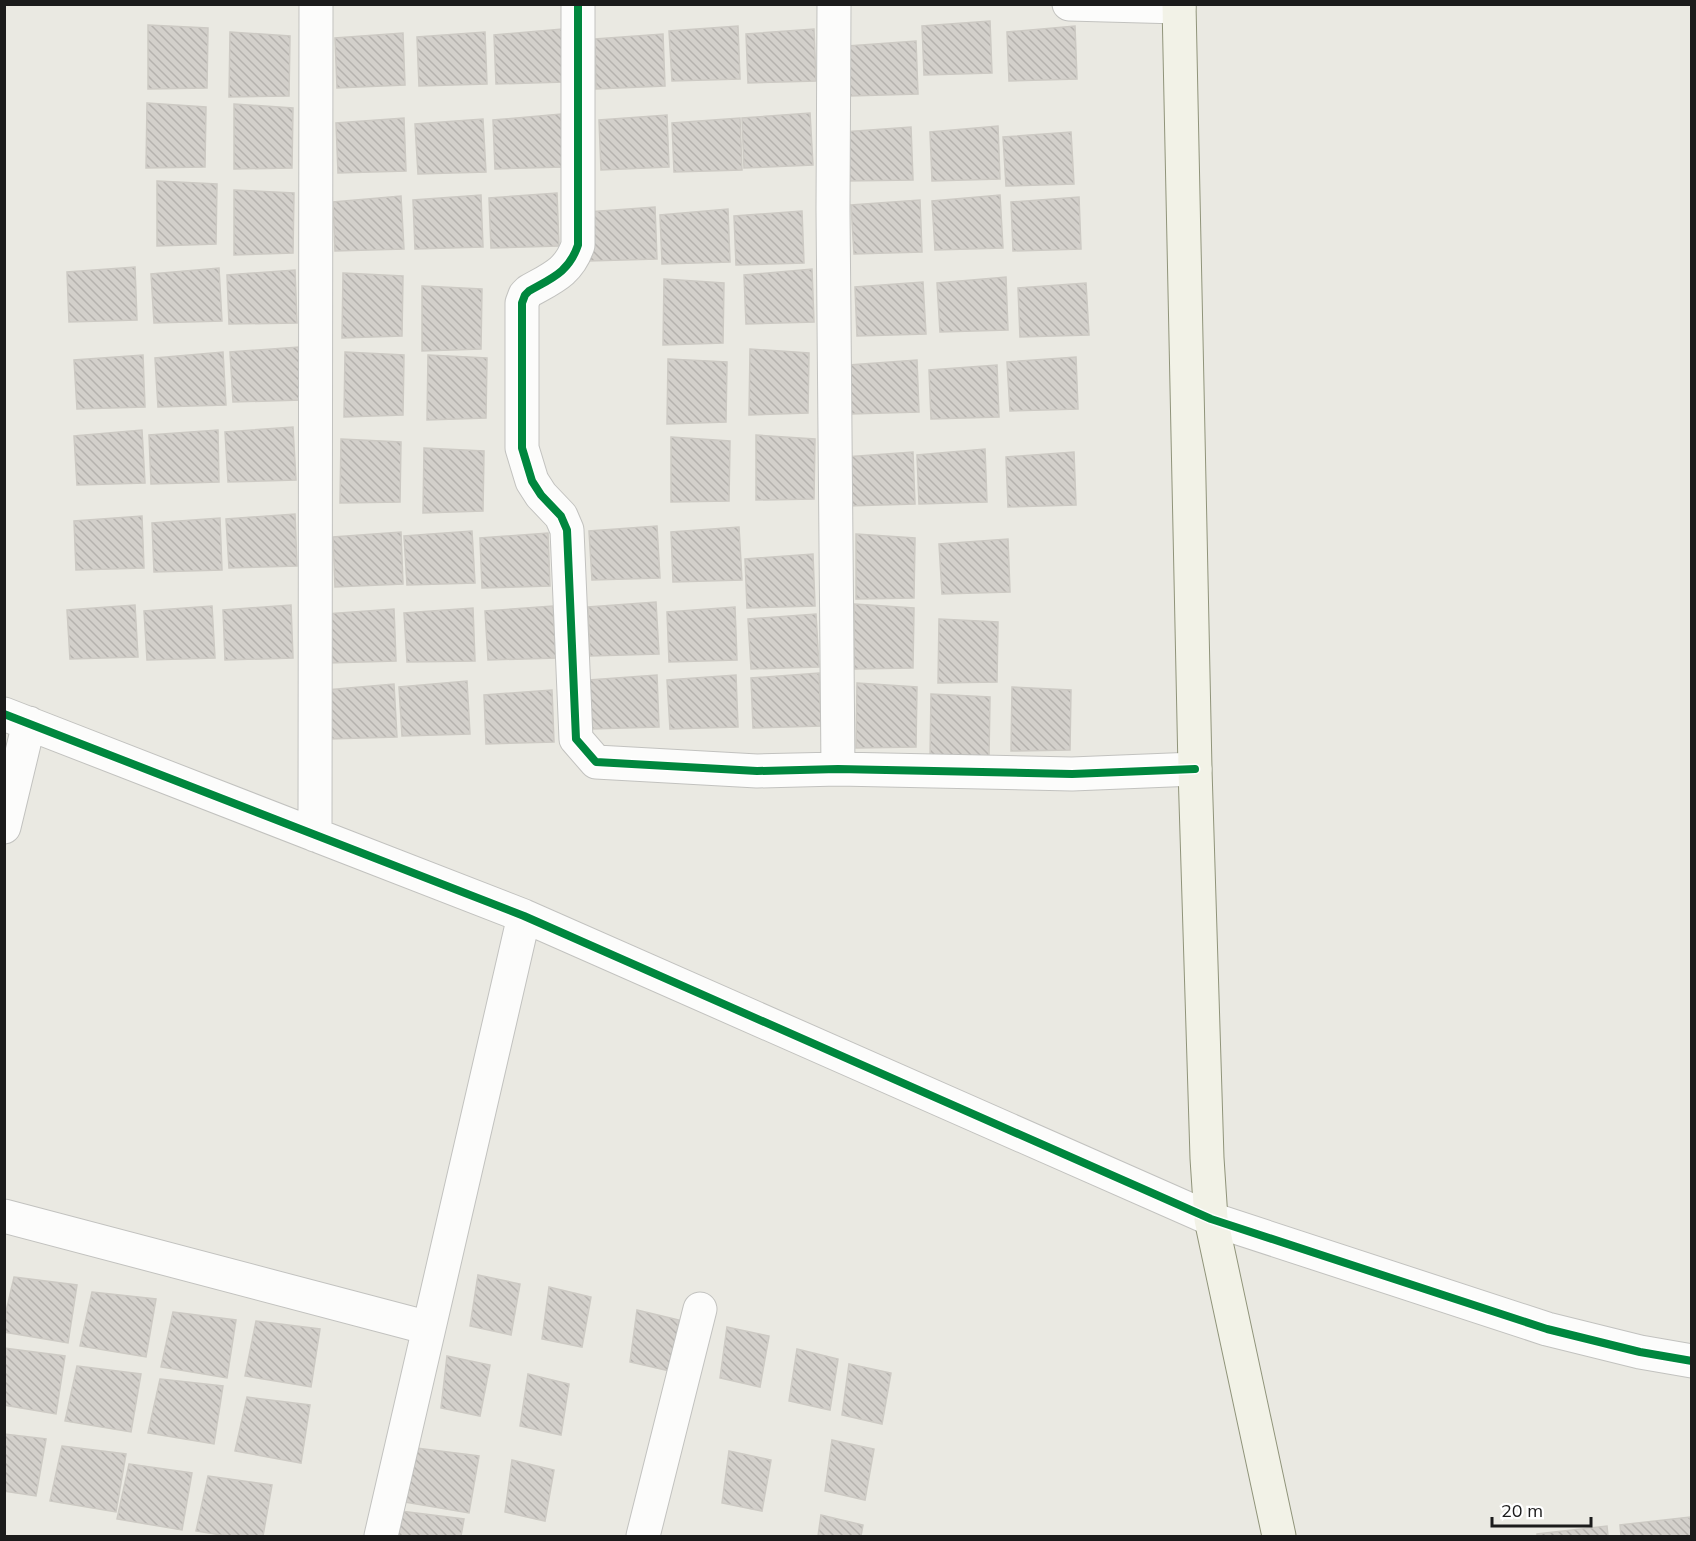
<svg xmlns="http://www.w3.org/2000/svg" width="1696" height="1541" font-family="Mulish,sans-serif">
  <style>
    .building { fill: url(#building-back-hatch); stroke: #cdcac4; stroke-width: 1.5 }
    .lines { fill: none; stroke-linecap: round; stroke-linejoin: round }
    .minor-casing { stroke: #c2c2bf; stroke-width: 35 }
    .secondary-casing { stroke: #90947a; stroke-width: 35 }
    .minor { stroke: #fcfcfb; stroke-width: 33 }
    .secondary { stroke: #f2f2e7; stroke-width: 33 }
    .cycleway-casing { stroke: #fff; stroke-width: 11 }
    .cycleway { stroke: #00873e; stroke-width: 8 }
  </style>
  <defs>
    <pattern id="building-back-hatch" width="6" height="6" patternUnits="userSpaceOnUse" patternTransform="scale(1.5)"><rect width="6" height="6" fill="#d3d0cb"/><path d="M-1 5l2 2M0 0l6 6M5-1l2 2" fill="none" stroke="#b5b2ae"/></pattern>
  </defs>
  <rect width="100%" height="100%" fill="#eae9e2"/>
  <!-- building -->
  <path class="building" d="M990,21L992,73L924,75L922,26Z
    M148,25L208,28L207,88L148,89Z
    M738,26L740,79L672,81L669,31Z
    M1075,26L1077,79L1009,81L1007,32Z
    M562,29L564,82L496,84L494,35Z
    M814,29L816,81L748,83L746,34Z
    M230,32L290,36L289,96L229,97Z
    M485,32L487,84L419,86L417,37Z
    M403,33L405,85L337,88L335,38Z
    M663,34L665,86L596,89L595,39Z
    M916,41L918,94L850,96L848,46Z
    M147,103L206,107L205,167L146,168Z
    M234,104L293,108L292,168L234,169Z
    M810,113L813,165L744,168L742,118Z
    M561,114L563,167L495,169L493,120Z
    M667,115L669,167L601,170L599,120Z
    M404,118L406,171L338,173L336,123Z
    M740,118L742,170L674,172L672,123Z
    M483,119L486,172L418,174L415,124Z
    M998,126L1000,179L932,181L930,132Z
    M911,127L913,180L845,181L843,132Z
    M1071,132L1074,184L1006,186L1003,137Z
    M157,181L217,184L216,244L157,246Z
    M234,190L294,193L293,253L234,255Z
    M557,193L559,246L491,248L489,198Z
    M481,195L483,247L415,249L413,200Z
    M1000,195L1003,248L935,250L932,201Z
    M401,196L404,249L335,251L333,202Z
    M1079,197L1081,249L1013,251L1011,202Z
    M920,200L922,252L854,254L851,205Z
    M655,207L657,259L589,261L587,212Z
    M728,209L730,262L662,264L660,215Z
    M802,211L804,263L736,265L734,216Z
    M135,267L137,320L69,322L67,272Z
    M219,268L222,321L154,323L151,274Z
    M812,269L814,322L746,324L744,275Z
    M295,270L297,323L229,324L227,275Z
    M343,273L403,276L402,336L342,338Z
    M1006,277L1008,330L940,332L937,283Z
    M664,279L724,283L723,343L663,345Z
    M923,282L926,334L857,336L855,287Z
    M1086,283L1089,335L1020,337L1018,288Z
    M422,286L482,289L481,349L422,351Z
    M299,347L301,400L233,402L230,352Z
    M750,349L809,353L808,413L749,415Z
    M223,352L226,405L158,407L155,358Z
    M345,352L404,355L403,415L344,417Z
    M143,355L145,407L77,409L74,360Z
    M428,355L487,358L486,418L427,420Z
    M1076,357L1078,409L1010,411L1007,362Z
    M668,359L727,362L726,422L667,424Z
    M917,360L919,412L851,414L849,365Z
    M997,365L999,417L931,419L929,370Z
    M293,427L296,480L228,482L225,432Z
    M142,430L145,483L77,485L74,436Z
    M218,430L219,482L151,484L149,435Z
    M756,435L815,439L814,499L756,500Z
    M671,437L730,441L729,501L671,502Z
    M341,439L401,442L400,502L340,503Z
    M424,448L484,451L483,511L423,513Z
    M985,449L987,502L919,504L917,455Z
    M913,452L915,504L847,506L845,457Z
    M1074,452L1076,505L1008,507L1006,457Z
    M295,514L297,566L229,568L226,519Z
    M142,516L144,568L76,570L74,521Z
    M220,518L222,570L154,572L152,523Z
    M657,526L660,578L592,580L589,531Z
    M739,527L742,580L673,582L671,532Z
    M472,531L475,583L407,585L404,536Z
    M401,532L403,584L335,587L333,537Z
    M548,533L550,586L482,588L480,538Z
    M856,534L915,538L914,598L856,599Z
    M1008,539L1010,592L942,594L939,544Z
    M813,554L815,606L747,608L745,559Z
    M656,602L659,654L590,656L588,607Z
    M854,604L914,608L913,668L854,669Z
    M135,605L138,657L70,659L67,610Z
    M291,605L293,658L225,660L223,610Z
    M212,606L215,658L147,660L144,611Z
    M553,606L556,658L488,660L485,611Z
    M735,607L737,660L669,662L667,612Z
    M473,608L475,661L407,662L404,613Z
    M394,609L396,661L328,663L326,614Z
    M816,614L819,667L751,669L748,619Z
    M939,619L998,622L997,682L938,683Z
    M819,673L821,726L753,728L751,678Z
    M657,675L659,727L591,729L589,680Z
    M736,675L738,727L670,729L667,680Z
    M467,681L470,734L402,736L399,687Z
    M857,683L917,687L916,747L856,748Z
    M394,684L397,737L329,739L326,690Z
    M1012,687L1071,690L1070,750L1011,751Z
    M552,690L554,742L486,744L484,695Z
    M931,694L990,697L989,757L930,759Z
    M478,1275L520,1284L511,1335L470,1326Z
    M14,1277L77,1285L68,1343L4,1332V1320Z
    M549,1287L591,1297L582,1347L542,1339Z
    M92,1292L156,1299L146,1357L80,1346Z
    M637,1310L679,1320L670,1371L630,1362Z
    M173,1312L236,1320L227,1378L161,1367Z
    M256,1321L320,1329L311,1387L245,1376Z
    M727,1327L769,1336L760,1387L720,1378Z
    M4,1348L65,1356L56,1414L4,1405Z
    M797,1349L838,1359L830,1410L789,1401Z
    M447,1356L490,1365L480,1416L441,1408Z
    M849,1364L891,1373L882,1424L842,1415Z
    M77,1366L141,1374L131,1432L65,1421Z
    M528,1374L569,1384L561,1435L520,1426Z
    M160,1379L223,1386L214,1444L148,1433Z
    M247,1397L310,1405L301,1463L235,1451Z
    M4,1434L46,1439L36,1496L4,1491Z
    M832,1440L874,1449L865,1500L825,1491Z
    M62,1446L126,1454L116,1512L50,1501Z
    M416,1448L479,1456L469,1513L404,1502Z
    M729,1451L771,1460L762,1511L722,1503Z
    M512,1460L554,1470L545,1521L505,1512Z
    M129,1464L192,1473L182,1530L117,1519Z
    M208,1476L272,1485L263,1536H227L196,1531Z
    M400,1511L464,1519L461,1536H395Z
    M821,1515L863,1525L861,1536H818Z
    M1690,1517L1692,1536H1621L1620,1525Z
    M1607,1526L1608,1536H1537V1534Z"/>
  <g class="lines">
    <!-- minor casing -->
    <g class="minor-casing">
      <path id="minor" d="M578,4V245C569,272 552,278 529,291L525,295L522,303V448L532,481L541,495L561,516L567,530L576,739L596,762L757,771L838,769L1072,774L1195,769
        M834,4L833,209L838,769
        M1069,4L1179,7
        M4,714L524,916L1211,1219L1547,1329L1640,1352L1692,1361
        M4,827L29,723
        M315,835L316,4
        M4,1216L429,1328
        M381,1536L524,916
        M643,1536L700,1309"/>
    </g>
    <!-- secondary casing -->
    <g class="secondary-casing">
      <path id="secondary" d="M1179,4L1195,769L1207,1158L1211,1219L1279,1536"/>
    </g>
    <!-- minor -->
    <use href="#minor" class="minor"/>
    <!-- secondary -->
    <use href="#secondary" class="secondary"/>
    <!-- cycleway casing -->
    <g class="cycleway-casing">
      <path id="cycleway" d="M578,4V245C569,272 552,278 529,291L525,295L522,303V448L532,481L541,495L561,516L567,530L576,739L596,762L757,771L838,769L1072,774L1195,769
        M4,714L524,916L1211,1219L1547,1329L1640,1352L1692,1361"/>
    </g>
    <!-- cycleway -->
    <use href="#cycleway" class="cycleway"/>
  </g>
  <!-- border -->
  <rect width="1696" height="1541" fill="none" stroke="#1b1b1b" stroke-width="12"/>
  <!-- scale -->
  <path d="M1492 1517v9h99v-9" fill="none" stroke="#1b1b1b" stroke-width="3"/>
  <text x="1501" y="1517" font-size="18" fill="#1b1b1b" stroke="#ffffff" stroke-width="4.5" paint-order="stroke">20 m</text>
</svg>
